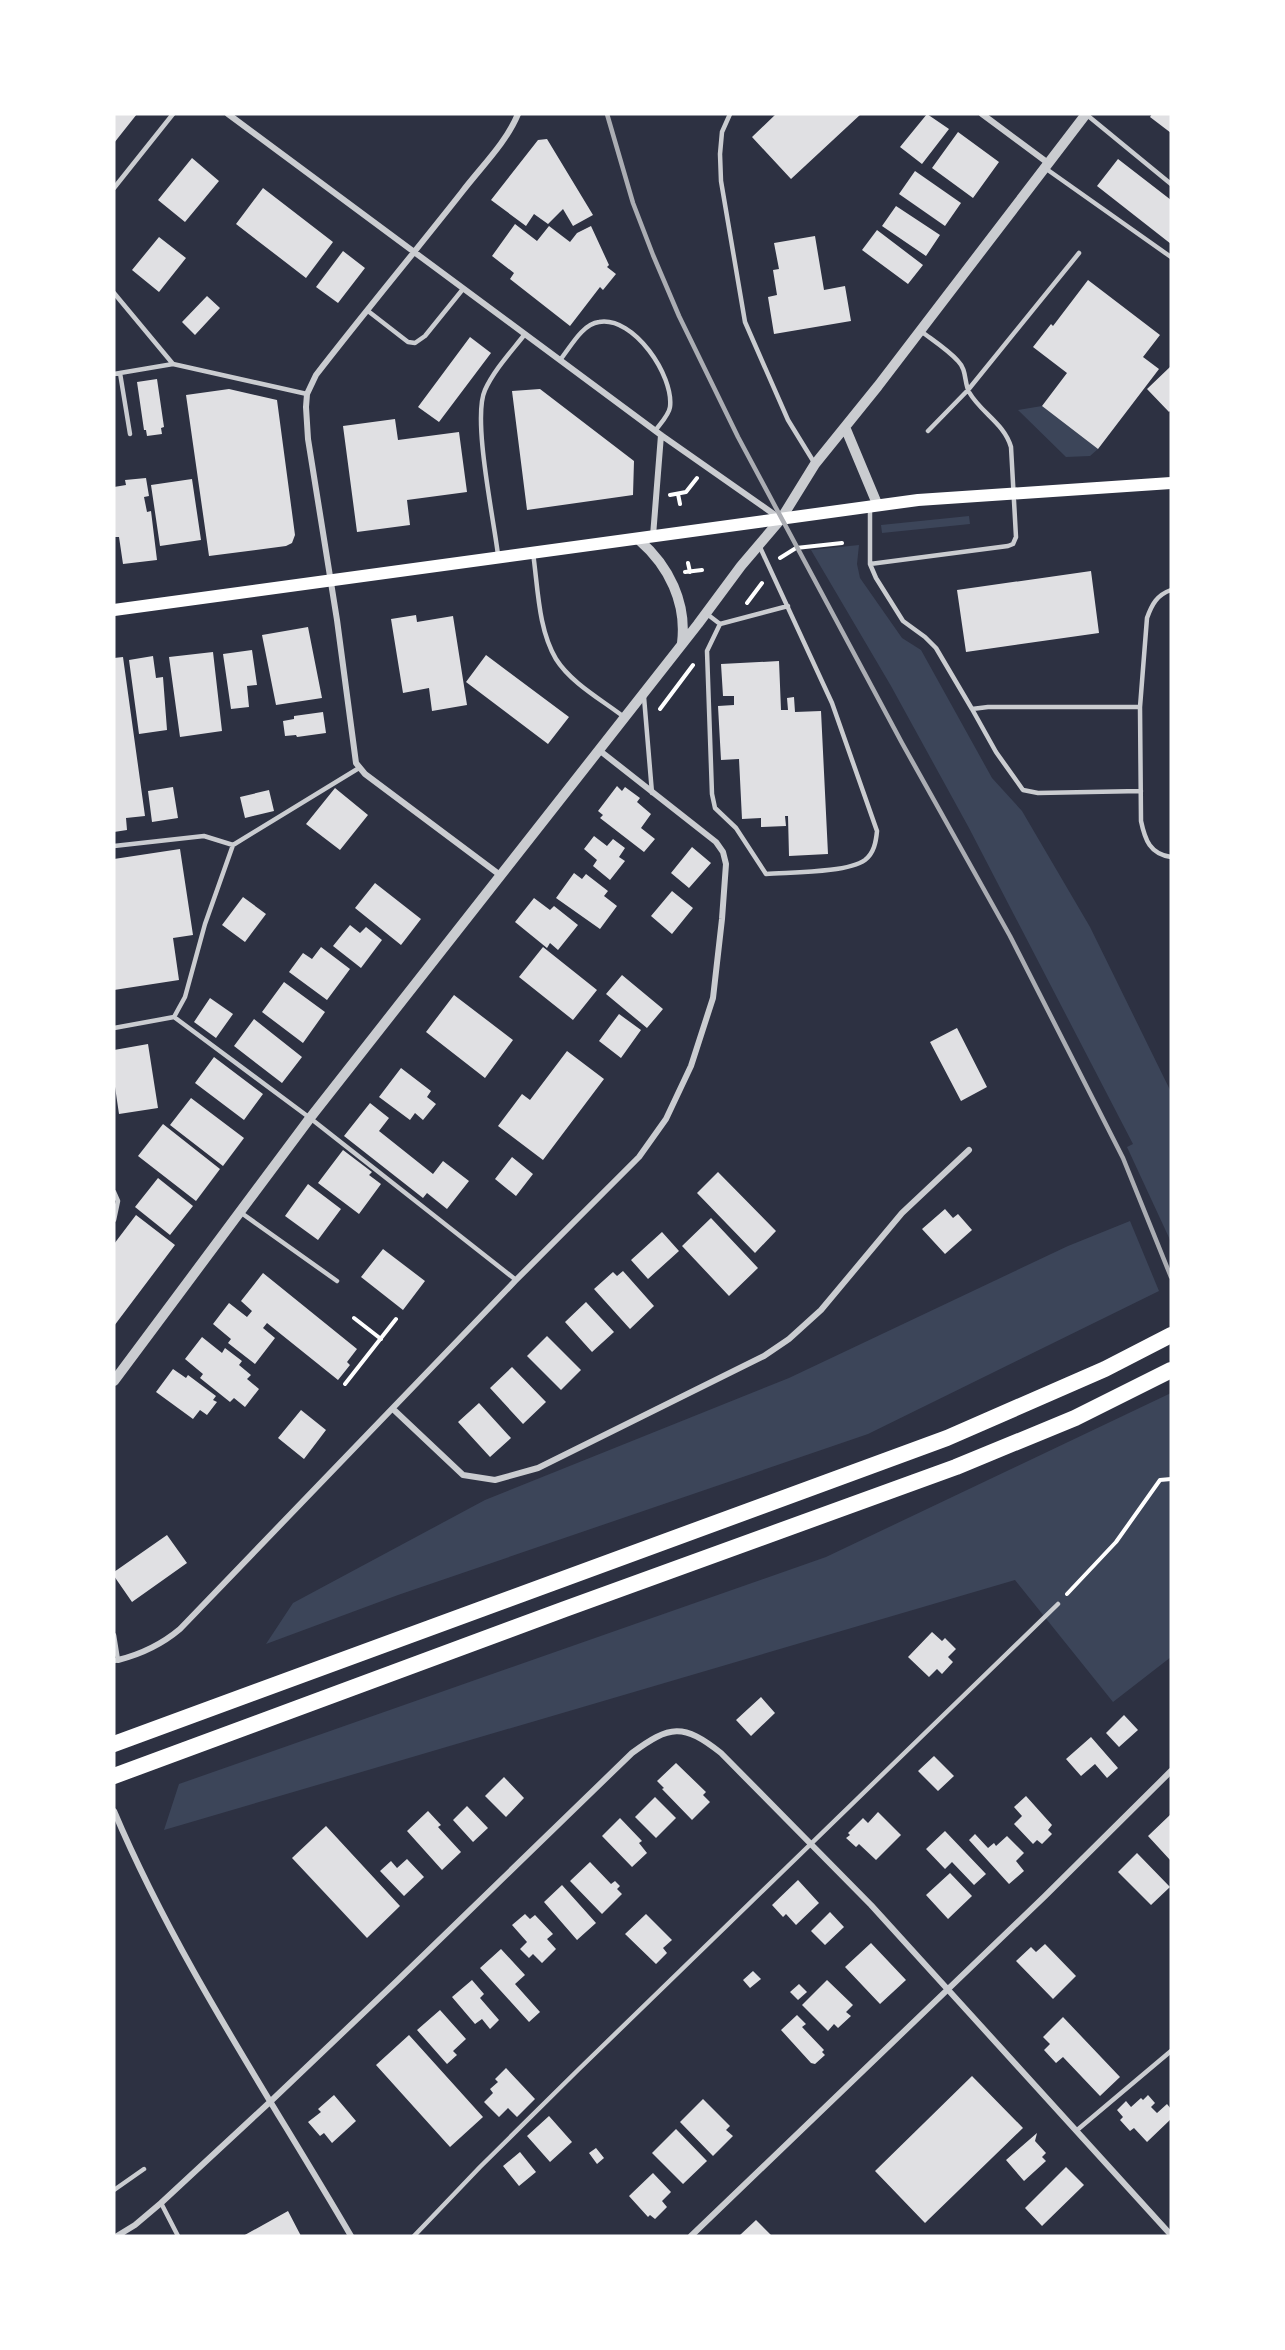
<svg xmlns="http://www.w3.org/2000/svg" width="1285" height="2350" font-family="'Public Sans',sans-serif">
  <style>
    .green { fill: #3c4559 }
    .building { fill: #e0e0e3 }
    .lines { fill: none; stroke-linecap: round; stroke-linejoin: round }
    .path { stroke: #fff; stroke-width: 4 }
    .service { stroke: #caccd0; stroke-width: 4.5 }
    .minor { stroke: #caccd0; stroke-width: 6 }
    .tertiary { stroke: #caccd0; stroke-width: 10 }
    .secondary { stroke: #fff; stroke-width: 12 }
    .trunk { stroke: #fff; stroke-width: 16 }
    .rail { stroke: #abadb3; stroke-width: 4.5 }
  </style>
  <rect width="100%" height="100%" fill="#2d3142"/>
  <!-- green -->
  <path class="green" d="M1042,406L1098,449L1090,456L1066,457L1018,410Z
    M969,516L970,524L882,533L881,525Z
    M859,545L857,564L860,578L902,638L921,650L992,778L1022,811L1090,927L1171,1092V1242L1127,1147L1133,1144L969,828L891,686L811,550Z
    M1130,1221L1159,1291L868,1434L398,1595L266,1644L293,1603L485,1500L789,1378L1068,1246Z
    M1171,1393V1657L1113,1702L1015,1580L164,1830L179,1784L826,1557Z"/>
  <!-- building -->
  <path class="building" d="M114,114H137L114,143Z
    M776,114H861L791,179L752,137Z
    M927,114L949,129L922,164L900,147Z
    M1152,114H1171V133L1150,117Z
    M958,132L999,162L973,198L932,168Z
    M547,139L593,215L573,226L563,209L548,224L534,214L526,226L491,200L538,140Z
    M192,158L219,181L185,222L158,200Z
    M1118,159L1171,200V244L1097,186Z
    M915,171L961,203L945,226L899,194Z
    M263,188L333,242L306,278L236,224Z
    M896,206L940,235L926,256L882,226Z
    M515,224L537,241L549,226L570,242L577,233L591,226L609,265L607,267L616,274L603,290L600,287L570,326L510,279L514,273L492,256Z
    M877,230L923,265L908,284L862,250Z
    M815,236L824,290L845,286L851,321L774,334L768,297L777,295L773,270L779,269L774,243Z
    M159,237L186,258L159,292L132,270Z
    M343,251L365,268L338,303L316,287Z
    M1088,280L1160,335L1143,357L1159,369L1098,449L1042,406L1067,373L1033,347L1051,324L1053,326Z
    M207,296L220,308L195,335L182,322Z
    M470,337L491,353L439,422L418,407Z
    M1171,366V410L1169,412L1147,389Z
    M157,379L164,427L161,428L162,434L147,436L146,430H144L137,382Z
    M229,389L277,400L295,535L292,543L286,546L209,556L186,395Z
    M540,389L634,461L633,495L527,510L512,391Z
    M395,419L398,440L459,432L467,492L407,500L410,525L357,532L343,426Z
    M146,478L149,496L144,497L147,512L151,511L157,560L123,564L119,537H115L114,532V487L126,485L125,480Z
    M192,479L201,540L160,546L151,485Z
    M1091,571L1099,633L966,652L957,590Z
    M416,615L417,622L453,616L467,705L432,711L429,688L403,693L391,619Z
    M308,627L322,698L276,705L262,635Z
    M252,650L257,685L247,686L249,707L231,709L223,654Z
    M213,652L222,731L180,737L169,657Z
    M486,655L569,717L548,744L466,682Z
    M153,656L156,678L163,677L167,730L139,734L129,660Z
    M123,657L145,816L126,818L127,830L114,832V658Z
    M779,661L781,710H788L787,698L794,697L795,712L821,711L828,854L789,856L788,816H785L786,826L761,827V818L742,819L739,759L721,760L718,706L734,705V696H723L721,664Z
    M323,712L326,733L297,737L296,735L285,736L283,721L294,719V716Z
    M617,786L622,791L625,787L640,798L637,802L651,814L641,828L655,839L644,852L600,818L603,815L598,811Z
    M173,787L178,818L152,822L148,791Z
    M335,788L368,815L340,850L306,824Z
    M269,790L274,811L245,818L240,797Z
    M594,836L607,846L613,839L625,848L619,857L625,861L610,880L593,866L597,860L584,849Z
    M692,847L711,863L689,888L671,873Z
    M180,849L193,935L173,938L179,980L114,990V859Z
    M574,873L582,879L586,874L608,891L604,896L617,906L600,929L556,898Z
    M375,883L421,919L401,945L355,908Z
    M672,891L693,908L672,934L651,916Z
    M243,897L266,914L245,942L222,925Z
    M534,898L550,910L554,906L578,925L558,950L550,943L547,948L515,922Z
    M350,925L360,933L366,927L382,940L361,968L333,946Z
    M321,947L350,969L327,1000L289,972L303,953L312,959Z
    M543,947L597,990L573,1020L519,977Z
    M622,975L663,1009L647,1028L606,994Z
    M284,982L325,1012L303,1043L262,1012Z
    M454,995L513,1040L485,1078L426,1032Z
    M210,998L233,1014L216,1038L194,1022Z
    M619,1014L641,1030L621,1058L599,1041Z
    M254,1019L302,1057L282,1083L234,1046Z
    M957,1028L987,1087L961,1101L930,1042Z
    M148,1044L158,1108L119,1114L114,1080V1050Z
    M567,1051L604,1079L543,1160L498,1126L522,1094L530,1100Z
    M214,1057L263,1094L244,1120L195,1083Z
    M401,1068L431,1091L427,1097L436,1104L423,1120L415,1113L410,1120L379,1097Z
    M191,1098L244,1138L223,1166L170,1125Z
    M370,1103L389,1118L379,1131L433,1174L443,1161L469,1181L447,1209L427,1193L423,1198L344,1136Z
    M163,1124L220,1169L196,1201L138,1156Z
    M343,1150L372,1172L369,1175L381,1184L359,1214L318,1183Z
    M512,1157L533,1174L516,1196L495,1179Z
    M718,1172L776,1231L755,1253L697,1193Z
    M158,1178L193,1206L170,1235L135,1207Z
    M308,1184L341,1209L318,1240L285,1216Z
    M945,1209L953,1218L958,1214L972,1230L945,1254L922,1229Z
    M136,1215L175,1245L114,1326V1244Z
    M711,1218L758,1268L729,1296L682,1246Z
    M662,1232L679,1251L648,1279L631,1260Z
    M383,1249L425,1281L403,1310L361,1277Z
    M623,1271L654,1306L630,1329L594,1289L613,1272L617,1276Z
    M263,1273L357,1349L347,1362L350,1365L338,1380L267,1323L263,1328L275,1338L255,1364L228,1343L231,1339L213,1324L229,1303L247,1317L252,1311L241,1301Z
    M586,1302L614,1332L592,1352L565,1322Z
    M547,1336L581,1370L561,1390L527,1356Z
    M202,1337L222,1353L225,1348L242,1361L239,1365L251,1375L247,1379L259,1389L245,1407L234,1398L230,1402L200,1378L203,1374L185,1359Z
    M512,1367L546,1402L523,1424L490,1388Z
    M173,1369L186,1378L188,1375L216,1396L213,1400L217,1402L207,1415L200,1410L193,1419L156,1392Z
    M479,1403L511,1438L490,1457L458,1422Z
    M301,1410L326,1430L304,1459L278,1438Z
    M167,1535L187,1563L132,1602L114,1576V1572Z
    M932,1632L942,1641L945,1638L956,1649L948,1657L953,1662L942,1674L937,1669L929,1677L908,1657Z
    M761,1697L775,1713L751,1736L736,1720Z
    M1124,1715L1138,1730L1119,1747L1106,1733Z
    M1091,1737L1118,1768L1107,1778L1095,1764L1081,1776L1066,1759Z
    M934,1756L954,1776L938,1791L918,1771Z
    M676,1763L706,1792L703,1795L710,1802L692,1820L662,1789L664,1788L657,1781Z
    M504,1777L524,1798L506,1817L485,1796Z
    M1026,1796L1052,1825L1048,1830L1052,1834L1042,1844L1037,1840L1033,1844L1014,1824L1022,1816L1014,1807Z
    M655,1797L676,1818L656,1838L635,1817Z
    M467,1806L488,1828L473,1842L453,1820Z
    M428,1811L441,1825L438,1827L461,1852L442,1870L407,1831Z
    M878,1812L901,1835L876,1860L859,1844L856,1847L846,1838L850,1835L848,1833L863,1818L868,1823Z
    M1171,1814V1861L1148,1836Z
    M620,1818L642,1841L639,1843L647,1853L632,1867L602,1836Z
    M326,1826L400,1906L367,1938L292,1858Z
    M945,1831L986,1874L974,1885L952,1862L945,1869L926,1849Z
    M975,1834L988,1848L994,1843L996,1846L1007,1836L1024,1853L1016,1861L1024,1871L1009,1884L969,1840Z
    M1137,1853L1170,1887L1151,1905L1118,1872Z
    M407,1859L424,1877L404,1896L380,1871L391,1861L397,1868Z
    M590,1862L611,1884L615,1881L620,1886L617,1889L622,1894L602,1914L570,1881Z
    M950,1873L972,1896L948,1919L926,1895Z
    M798,1880L819,1903L796,1925L786,1914L783,1917L772,1905Z
    M562,1885L596,1923L577,1940L544,1902Z
    M830,1912L844,1927L825,1945L811,1931Z
    M525,1914L530,1919L535,1915L553,1934L547,1939L556,1949L542,1963L533,1954L529,1958L520,1949L527,1942L512,1925Z
    M646,1914L672,1940L663,1948L667,1953L656,1964L625,1934Z
    M871,1943L906,1980L880,2004L845,1967Z
    M1045,1944L1076,1976L1053,1999L1016,1961L1031,1947L1036,1952Z
    M501,1949L525,1975L515,1984L540,2012L529,2022L480,1968Z
    M753,1971L761,1979L750,1988L743,1980Z
    M472,1980L484,1994L480,1998L499,2020L490,2029L482,2019L475,2024L452,1997Z
    M827,1980L853,2005L846,2012L851,2016L838,2028L834,2024L828,2031L802,2005Z
    M799,1984L807,1992L798,2000L790,1992Z
    M440,2010L466,2039L453,2051L457,2055L447,2064L417,2030Z
    M797,2015L806,2024L802,2027L824,2050L822,2052L825,2055L815,2064L811,2063L781,2030Z
    M1063,2017L1120,2077L1100,2096L1063,2057L1056,2063L1044,2050L1050,2044L1043,2037Z
    M409,2035L483,2117L450,2147L376,2065Z
    M506,2068L535,2099L517,2117L508,2108L499,2117L484,2102L493,2093L490,2089L498,2082L495,2079Z
    M972,2076L1023,2128L925,2223L875,2171Z
    M334,2095L356,2121L332,2143L324,2133L320,2136L308,2122L321,2112L318,2109Z
    M1148,2095L1155,2103L1151,2107L1157,2113L1167,2104L1171,2109V2119L1147,2142L1134,2128L1130,2131L1120,2120L1123,2117L1117,2110L1126,2101L1131,2107L1141,2098L1143,2100Z
    M703,2099L730,2126L726,2130L733,2136L713,2156L680,2122Z
    M549,2116L572,2142L550,2162L527,2136Z
    M676,2129L707,2161L683,2184L652,2153Z
    M1037,2133L1035,2141L1046,2153L1042,2157L1046,2161L1024,2181L1006,2160Z
    M596,2148L604,2158L597,2164L589,2153Z
    M520,2152L536,2172L519,2186L503,2166Z
    M1066,2167L1084,2185L1042,2226L1025,2208Z
    M653,2173L671,2192L662,2201L667,2207L655,2219L650,2215L648,2217L629,2196Z
    M288,2211L301,2236H243Z
    M756,2220L772,2236H739Z"/>
  <g class="lines">
    <!-- path -->
    <path class="path" d="M678,494L680,504
      M670,495L686,492L697,478
      M780,558L796,548L842,543
      M688,563L690,572
      M685,572L702,570
      M747,603L762,583
      M660,709L693,665
      M354,1318L381,1339
      M345,1384L396,1319
      M1067,1594L1116,1542L1160,1480L1171,1479"/>
    <!-- service -->
    <path class="service" d="M730,114L722,132L720,154L721,181L745,322L788,420L815,464
      M1087,115L1171,184
      M1045,168L1171,257
      M114,188L173,114
      M114,293L173,364
      M368,311L408,342L415,343L425,336L463,289
      M560,360C570,348 582,324 599,322C634,316 674,376 670,407C669,415 660,424 655,431
      M120,373L130,434
      M114,374L173,364L307,394
      M928,431L968,390L1079,253
      M870,509V564L876,578L903,621L925,637L936,648L972,709L988,707H1140L1141,821C1145,840 1150,854 1171,857
      M533,553C538,587 538,629 556,659C571,683 602,700 624,717
      M498,555C494,520 472,418 485,390C494,370 511,352 525,334
      M870,564L1008,546L1013,544L1016,537L1011,447C1004,423 981,413 969,392C964,382 967,370 958,361C948,350 934,341 922,332
      M707,614L720,624L788,606
      M720,624L707,651L712,794L715,808L736,828L766,874C790,872 847,873 865,860C874,853 876,842 877,831L832,703L759,545
      M644,697L652,793
      M1140,707L1147,618C1152,604 1157,595 1171,590
      M972,709L996,752L1023,790L1038,793L1141,791
      M114,846L204,836L233,845L359,768
      M174,1017L185,997L205,924L233,845
      M114,1028L174,1017L310,1118L516,1280
      M114,1192L118,1201L114,1220
      M240,1212L337,1281
      M114,1635L118,1660L114,1661
      M1076,2131L1171,2051
      M114,2190L144,2169
      M161,2203L178,2236
      M414,2236L480,2167L578,2070L1058,1604"/>
    <!-- minor -->
    <path class="minor" d="M228,114L661,435L778,517
      M982,114L1048,163
      M653,536L661,435
      M500,875L365,774L356,763L337,620L308,439L306,407L307,394L316,375C364,313 414,253 462,192C481,167 506,143 518,114
      M393,1409L463,1475L495,1480L538,1468L764,1356L789,1339L821,1310L902,1213L969,1150
      M118,1660C142,1654 161,1645 180,1629L516,1280L639,1157L666,1119L691,1066L713,998L722,919L726,864L723,852L716,842L599,750
      M114,1811C177,1960 270,2097 351,2236
      M117,2236L135,2225L161,2203L271,2101L398,1980L632,1753C670,1725 683,1723 721,1753L871,1905L1171,2235
      M691,2236L1045,1896L1171,1771"/>
    <!-- tertiary -->
    <path class="tertiary" d="M845,427L878,506
      M639,540C669,566 687,603 682,643
      M114,1381L310,1118L698,624L741,566L781,519L815,464L878,386L1086,114"/>
    <!-- secondary -->
    <path class="secondary" d="M114,610L918,500L1171,483"/>
    <!-- trunk -->
    <path class="trunk" d="M114,1744L947,1438L1105,1369L1171,1335
      M114,1776L565,1609L956,1467L1075,1418L1171,1370"/>
    <!-- rail -->
    <path class="rail" d="M607,114L633,203L653,255L679,316L738,437L902,743L1010,936L1123,1158L1171,1277"/>
  </g>
  <!-- border -->
  <rect width="1285" height="2350" fill="none" stroke="#ffffff" stroke-width="231"/>
</svg>
